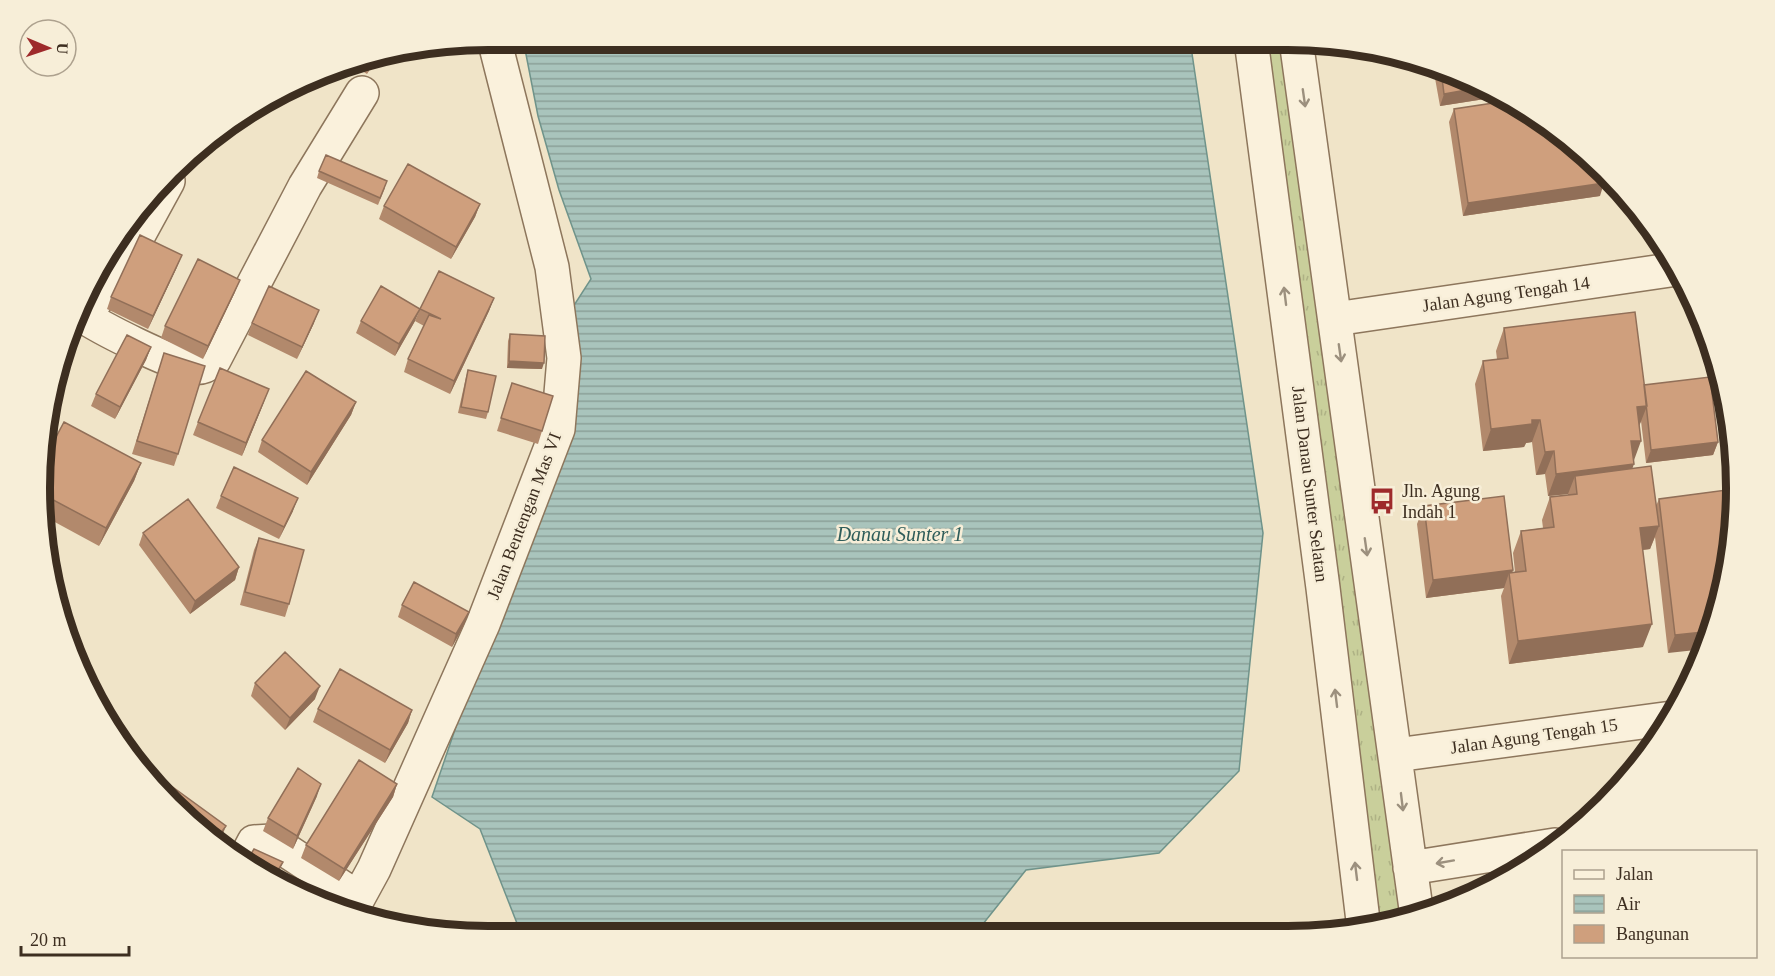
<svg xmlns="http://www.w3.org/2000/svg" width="1775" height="976" font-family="'Times New Roman',serif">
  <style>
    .grass { fill: url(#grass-tufts) }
    .water { fill: url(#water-rules); stroke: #6f938a; stroke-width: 1.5 }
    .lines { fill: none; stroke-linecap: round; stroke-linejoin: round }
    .minor-casing { stroke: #8d765c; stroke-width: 36 }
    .minor { stroke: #faf1dc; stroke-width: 33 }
    .wall { fill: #b2896c }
    .shaded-wall { fill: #916f58 }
    .building { fill: #cf9f7d; stroke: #916f58; stroke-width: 1.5 }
    .oneway { stroke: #9c907e }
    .labels { text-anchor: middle; stroke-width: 5; stroke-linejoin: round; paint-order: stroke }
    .street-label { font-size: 18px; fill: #3d2e20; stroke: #f7eed8 }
    .poi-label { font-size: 18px; fill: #3d2e20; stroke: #f7eed8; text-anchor: start }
    .water-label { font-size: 20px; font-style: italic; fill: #2f5d5a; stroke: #f7eed8 }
    .rim { fill: none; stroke: #3d2e20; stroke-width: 8 }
  </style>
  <defs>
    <pattern id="grass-tufts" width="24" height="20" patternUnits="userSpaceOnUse" patternTransform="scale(1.5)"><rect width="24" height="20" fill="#c9cf9b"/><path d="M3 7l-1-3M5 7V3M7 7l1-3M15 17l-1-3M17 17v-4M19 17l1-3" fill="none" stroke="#aeb285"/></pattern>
    <pattern id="water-rules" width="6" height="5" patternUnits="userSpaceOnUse" patternTransform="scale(1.5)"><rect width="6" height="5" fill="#a9c4bc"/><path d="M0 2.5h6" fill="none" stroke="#8ba098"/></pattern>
  </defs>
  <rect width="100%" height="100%" fill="#f0e4c8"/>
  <!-- grass -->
  <path class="grass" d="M1251,40H1295L1418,916L1364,929Z"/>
  <!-- water -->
  <path class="water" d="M523,39L1190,40L1263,533L1239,771L1159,853L1026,870L975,934L522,936L480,829L432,797L568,398L571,310L591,279L559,190L538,116Z"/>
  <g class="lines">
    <!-- minor casing -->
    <g class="minor-casing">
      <path id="minor" d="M1251,40L1323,588L1364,929
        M1296,40L1417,916
        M80,314C102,329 168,362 193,367C201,369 208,365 214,360L305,186L362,93
        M85,317L139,234L168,181
        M1335,319L1677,269
        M1396,755L1672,718
        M244,861L254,842L272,841L358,898
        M1410,868L1555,845
        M350,913L374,869L483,624L558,429L564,358L552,267L494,39"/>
    </g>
    <!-- minor -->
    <use href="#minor" class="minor"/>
  </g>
  <!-- wall -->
  <path class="wall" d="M377,57L367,74L348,62Z
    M1433,67L1504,96L1440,106Z
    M1454,109L1600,196L1463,216L1449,122Z
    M319,171L385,188L378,205L317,178Z
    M480,204L475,217L451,259L379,219L384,206Z
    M177,267L148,329L107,309L111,297Z
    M235,292L203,359L161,338L165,326Z
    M494,298L489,311L450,394L404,372L408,359L424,326L415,321L420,309Z
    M361,321H415L395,356L356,333Z
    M252,323H314L297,359L248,335Z
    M1504,328L1644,385L1718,442L1713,455L1646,463L1641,421L1639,426L1632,468L1656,506L1659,499L1734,489L1730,460L1733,454L1722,455L1708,337L1721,371L1735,458L1732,546L1668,653L1655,537L1650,549L1643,550V647L1509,664L1501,596L1504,588L1426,598L1417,524L1424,506L1513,570L1512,573L1515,572L1513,553L1521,531L1543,528L1542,520L1550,497L1568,495V494L1548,496L1545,474L1536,475L1532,442L1526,443L1524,447L1483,451L1475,384L1483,361L1497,359L1496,351Z
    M510,334L542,369L507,368L508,341Z
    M151,347L146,360L115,419L91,406L96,394Z
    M164,353L178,454L174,466L132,454Z
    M468,370L488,412L486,419L458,413L466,377Z
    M512,383L542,431L538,444L497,431Z
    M264,402L242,456L193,435L198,422Z
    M356,402L351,415L307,485L258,452L262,440Z
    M46,456L141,463L134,481L99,546L40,514Z
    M221,496L293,511L279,539L216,508Z
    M143,533L239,567L235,580L190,614L139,545Z
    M259,538L289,604L285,617L240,605L254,550Z
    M402,605L464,625L452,647L398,617Z
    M255,683L315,699L285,730L251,696Z
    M318,709L412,710L408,723L385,763L313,722Z
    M397,784L393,797L339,881L301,858L306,845Z
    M317,796L293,849L263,831L268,818Z"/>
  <!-- shaded-wall -->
  <path class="shaded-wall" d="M377,57L367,74L374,58Z
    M1483,87L1504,96L1440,106L1444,94Z
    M1604,183L1600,196L1463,216L1468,203Z
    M480,204L475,217L451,259L456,247Z
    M138,214L87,302L97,277L127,225Z
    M182,255L177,267L148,329L153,316Z
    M240,280L235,292L203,359L208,346Z
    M494,298L489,311L450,394L454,381Z
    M420,309L415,321L395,356L399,344Z
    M319,310L314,323L297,359L302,347Z
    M151,347L146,360L115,419L120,407Z
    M509,361L544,363L542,369L507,368Z
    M269,389L264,402L242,456L246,443Z
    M356,402L351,415L307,485L311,472Z
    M1647,406L1638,429L1637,407Z
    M1532,420H1540L1532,442L1526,443L1524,447L1483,451L1491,429Z
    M1731,436L1734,451L1733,454L1722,455L1728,437Z
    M1631,441H1641L1633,463Z
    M1718,442L1713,455L1646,463L1651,450Z
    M1554,451L1545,474L1536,475L1545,452Z
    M141,463L134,481L99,546L106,528Z
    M1634,464L1626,486L1575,476L1568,494L1548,496L1556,474Z
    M298,498L293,511L279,539L284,527Z
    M1659,526L1650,549L1632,551L1640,528Z
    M239,567L235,580L190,614L195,601Z
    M1513,570L1510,578L1509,573L1504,588L1426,598L1433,580Z
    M469,612L464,625L452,647L456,634Z
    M1652,624L1643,647L1509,664L1518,641Z
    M1713,631L1705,649L1668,653L1675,635Z
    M320,686L315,699L285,730L290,718Z
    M412,710L408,723L385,763L390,750Z
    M321,784L317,796L293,849L297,836Z
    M397,784L393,797L339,881L344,869Z
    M226,826L220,841L217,838Z
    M283,862L278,874L274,881L272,880Z"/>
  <!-- building -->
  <path class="building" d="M1441,70L1483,87L1444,94Z
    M1513,100L1583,150L1602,171L1604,183L1468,203L1454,109Z
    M326,155L387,181L380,198L319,171Z
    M408,164L480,204L456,247L384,206Z
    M127,225L97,277L114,239Z
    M140,235L182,255L153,316L111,297Z
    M198,259L240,280L208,346L165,326Z
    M439,271L494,298L454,381L408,359L429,315L441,319L420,309Z
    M269,286L319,310L302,347L252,323Z
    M381,286L420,309L399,344L361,321Z
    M1635,312L1647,406L1637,407L1641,441H1631L1634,464L1556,474L1554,451L1545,452L1540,420H1532V424L1491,429L1483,361L1508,358L1504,328Z
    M510,334L545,336L544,363L509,361Z
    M127,335L151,347L120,407L96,394Z
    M164,353L205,366L178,454L137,441Z
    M220,368L269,389L246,443L198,422Z
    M468,370L496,376L488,412L461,407Z
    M306,371L356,402L311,472L262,440Z
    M1720,371H1721L1731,436L1728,437Z
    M1710,377L1718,442L1651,450L1644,385Z
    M512,383L553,396L542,431L501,418Z
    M64,422L141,463L106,528L42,494L46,456Z
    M1651,466L1659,526L1640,528L1652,624L1518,641L1509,573L1526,571L1521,531L1554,527L1550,497L1577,494L1575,476Z
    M234,467L298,498L284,527L221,496Z
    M1734,489L1732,546L1713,631L1675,635L1659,499Z
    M1504,496L1513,570L1433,580L1424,506Z
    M188,499L239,567L195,601L143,533Z
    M259,538L304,550L289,604L245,592Z
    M414,582L469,612L456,634L402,605Z
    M285,652L320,686L290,718L255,683Z
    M340,669L412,710L390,750L318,709Z
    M359,760L397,784L344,869L306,845Z
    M298,768L321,784L297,836L268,818Z
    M163,780L226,826L217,838L157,789Z
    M254,849L283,862L272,880L264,877L246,862Z
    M284,877L321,901L280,884Z"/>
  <!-- one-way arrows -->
  <defs><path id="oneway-shaft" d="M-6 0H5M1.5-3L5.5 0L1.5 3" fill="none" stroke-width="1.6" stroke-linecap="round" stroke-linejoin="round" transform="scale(1.5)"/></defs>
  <g class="oneway">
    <use href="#oneway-shaft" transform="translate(1304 98) rotate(82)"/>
    <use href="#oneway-shaft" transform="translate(1285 296) rotate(-97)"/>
    <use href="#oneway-shaft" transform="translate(1340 353) rotate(82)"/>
    <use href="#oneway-shaft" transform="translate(1366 547) rotate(82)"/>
    <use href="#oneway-shaft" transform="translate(1336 698) rotate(-97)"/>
    <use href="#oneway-shaft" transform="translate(1402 802) rotate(83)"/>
    <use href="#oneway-shaft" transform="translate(1445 862) rotate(170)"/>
    <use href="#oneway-shaft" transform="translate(1356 871) rotate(-97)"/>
  </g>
  <!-- icons -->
  <defs>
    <g id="bus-bare" transform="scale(2.07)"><path d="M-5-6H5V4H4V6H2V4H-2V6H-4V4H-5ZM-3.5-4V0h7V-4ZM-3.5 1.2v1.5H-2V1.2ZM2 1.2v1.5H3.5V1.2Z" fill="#9e2a2b" stroke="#f7eed8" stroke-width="2.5" paint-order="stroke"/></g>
  </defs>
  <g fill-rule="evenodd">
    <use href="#bus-bare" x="1382" y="501"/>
  </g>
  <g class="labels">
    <!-- street labels -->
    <g class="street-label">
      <text transform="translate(1506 294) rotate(-8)" y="6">Jalan Agung Tengah 14</text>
      <text transform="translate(1310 484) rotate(83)" y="6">Jalan Danau Sunter Selatan</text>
      <text transform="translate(524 516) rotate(-69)" y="6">Jalan Bentengan Mas VI</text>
      <text transform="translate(1534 736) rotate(-8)" y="6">Jalan Agung Tengah 15</text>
    </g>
    <!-- poi labels -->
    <g class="poi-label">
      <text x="1402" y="497">Jln. Agung<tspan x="1402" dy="21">Indah 1</tspan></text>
    </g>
    <!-- water labels -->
    <g class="water-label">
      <text x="900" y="541">Danau Sunter 1</text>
    </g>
  </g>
  <!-- crop -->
  <path d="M0 0H1775V976H0ZM488 50H1288A438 438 0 0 1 1726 488V488A438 438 0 0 1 1288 926H488A438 438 0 0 1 50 488V488A438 438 0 0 1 488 50Z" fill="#f7eed8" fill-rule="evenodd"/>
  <path class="rim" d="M488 50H1288A438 438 0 0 1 1726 488V488A438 438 0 0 1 1288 926H488A438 438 0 0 1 50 488V488A438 438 0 0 1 488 50Z"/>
  <!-- legend -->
  <rect x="1562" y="850" width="195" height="108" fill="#f7eed8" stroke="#ada18e" stroke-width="1.5"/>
  <rect x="1574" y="870" width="30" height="9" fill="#faf1dc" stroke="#ada18e" stroke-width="1.5"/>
  <text x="1616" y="880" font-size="18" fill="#3d2e20">Jalan</text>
  <rect x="1574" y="895" width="30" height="18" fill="url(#water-rules)" stroke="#ada18e" stroke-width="1.5"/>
  <text x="1616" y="910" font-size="18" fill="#3d2e20">Air</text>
  <rect x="1574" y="925" width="30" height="18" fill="#cf9f7d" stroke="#ada18e" stroke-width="1.5"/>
  <text x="1616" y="940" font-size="18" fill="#3d2e20">Bangunan</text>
  <!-- north arrow -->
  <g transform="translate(48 48) rotate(92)"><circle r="28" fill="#f7eed8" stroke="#ada18e" stroke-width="1.5"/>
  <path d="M0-4.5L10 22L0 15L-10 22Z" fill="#9e2a2b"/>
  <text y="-9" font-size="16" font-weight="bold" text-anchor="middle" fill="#3d2e20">U</text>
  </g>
  <!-- scale -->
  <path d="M21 946v9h108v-9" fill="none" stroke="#3d2e20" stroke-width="3"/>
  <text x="30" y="946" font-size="18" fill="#3d2e20" stroke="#f7eed8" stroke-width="4.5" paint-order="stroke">20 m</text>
</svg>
